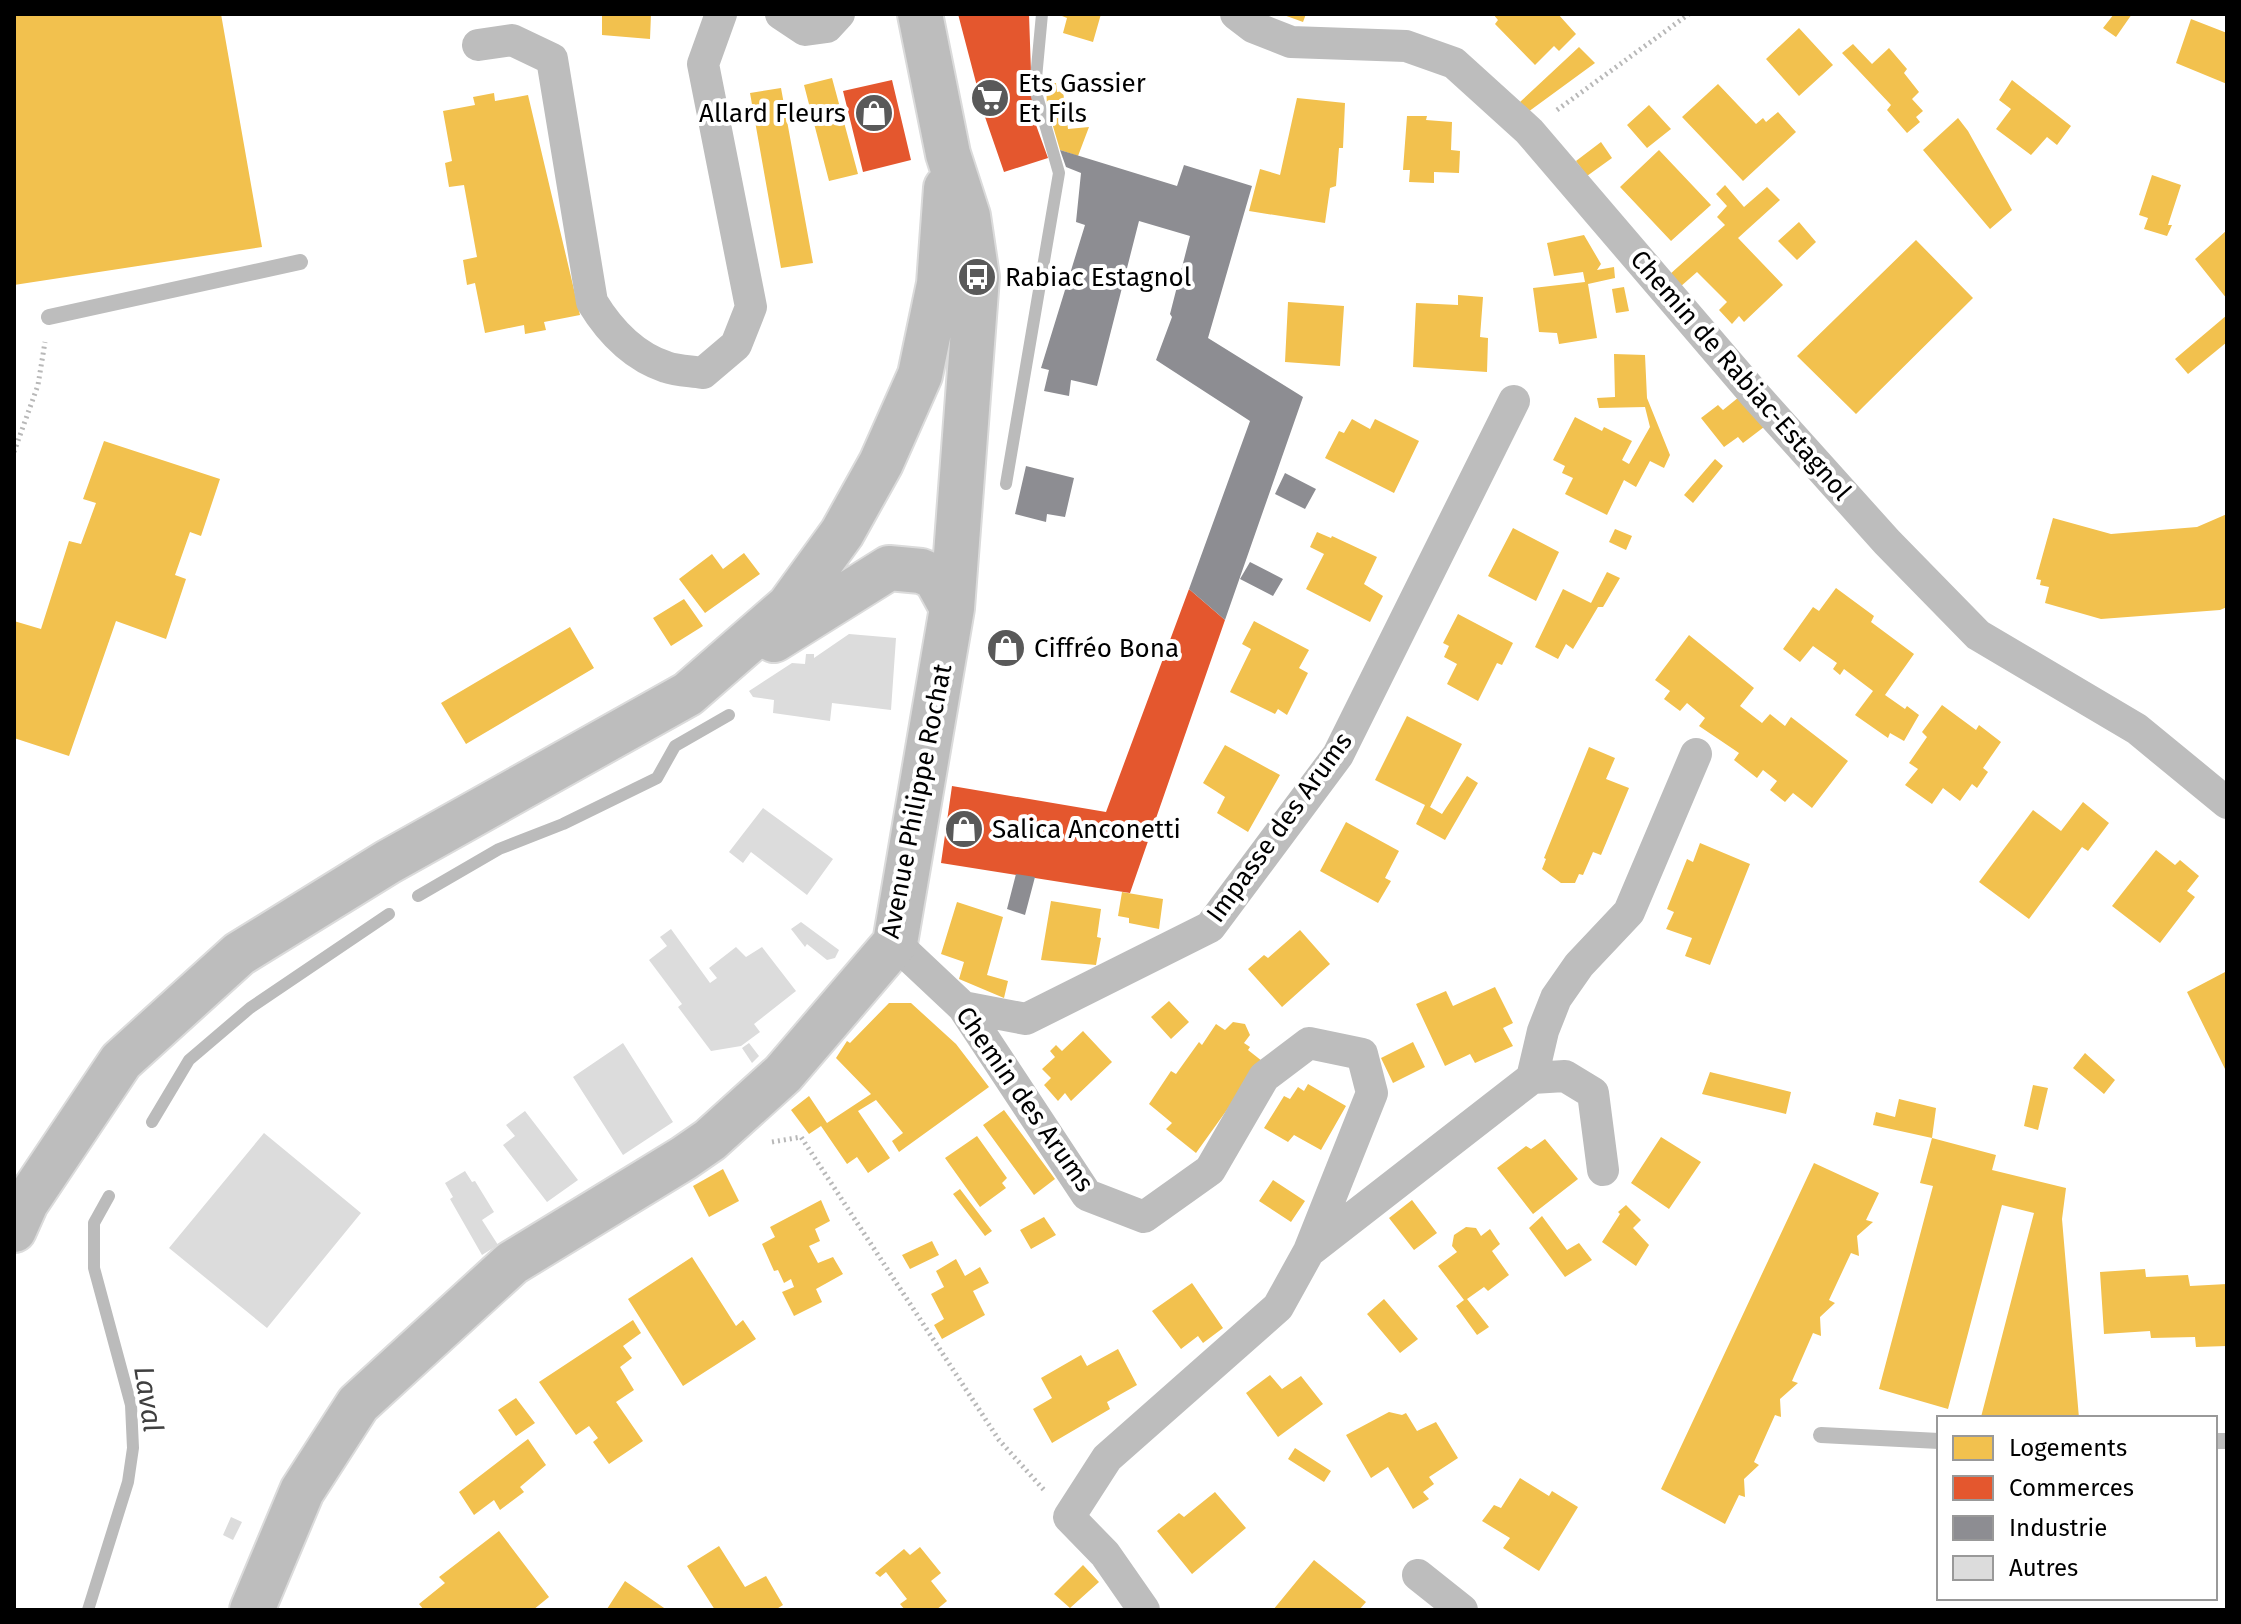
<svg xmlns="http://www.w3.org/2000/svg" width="2241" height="1624" font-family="'Fira Sans',sans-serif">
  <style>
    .homes { fill: #f2c14e }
    .shops { fill: #e4572e }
    .industry { fill: #8d8d92 }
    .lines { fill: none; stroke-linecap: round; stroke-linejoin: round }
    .stream { stroke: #bbb; stroke-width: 12 }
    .building { fill: #dcdcdc }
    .primary-casing { stroke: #dbdbdb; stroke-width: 48 }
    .path { stroke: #b8b8b8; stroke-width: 5; stroke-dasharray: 2 4; stroke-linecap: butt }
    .service { stroke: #bdbdbd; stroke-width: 16 }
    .minor { stroke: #bdbdbd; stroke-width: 32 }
    .primary { stroke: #bdbdbd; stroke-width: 44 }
    .labels { text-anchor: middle; stroke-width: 8; stroke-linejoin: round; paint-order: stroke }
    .poi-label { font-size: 26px; fill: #000; stroke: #fff; text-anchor: start }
    .street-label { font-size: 26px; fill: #000; stroke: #fff }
    .water-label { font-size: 28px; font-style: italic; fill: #3f3f3f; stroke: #fff }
  </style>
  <rect width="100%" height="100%" fill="#fff"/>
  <!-- homes -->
  <path class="homes" d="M14,14H221L262,247L14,285Z
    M602,14H651L650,39L602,35Z
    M1057,14H1101L1093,42L1063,33L1067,18Z
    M1281,14H1306L1303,22Z
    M1493,14H1558L1576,34L1559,51L1554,46L1535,65L1495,24L1498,20Z
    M2114,14H2132L2116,37L2103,28Z
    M2191,19L2227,33V84L2176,63Z
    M1799,28L1833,65L1799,96L1766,59Z
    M1853,44L1872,64L1889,48L1907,69L1904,73L1919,92L1912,99L1923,111L1916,117L1920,122L1907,133L1887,110L1891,105L1842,53Z
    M1579,47L1595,63L1528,112L1520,102Z
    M832,78L858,174L829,181L804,85Z
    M2012,80L2071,126L2057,145L2047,137L2031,155L1996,129L2011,109L1999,100Z
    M1056,83L1057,92L1063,91L1068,129L1089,127L1078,156L1060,150L1047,106L1046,84Z
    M1718,84L1756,124L1763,118L1766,122L1778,112L1796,132L1743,181L1682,117Z
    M781,88L813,263L781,268L750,93Z
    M494,93L495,101L528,95L580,315L544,322L546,330L525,334L524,325L485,333L475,283L467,285L463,260L477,257L464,185L449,187L445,163L452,161L443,111L475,105L473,97Z
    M1297,98L1345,103L1343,148H1339L1336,186L1330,188L1325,223L1249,211L1260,169L1280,175Z
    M1649,105L1671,129L1647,148L1627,125Z
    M1407,116H1427L1426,120L1452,122L1451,150L1460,151L1459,173L1434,172V183L1409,182L1410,170H1403Z
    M1958,118L1968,131L2012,210L1990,229L1923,150Z
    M1601,142L1612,158L1587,176L1576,161Z
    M1659,150L1711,205L1671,241L1620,187Z
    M2152,175L2181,185L2168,225H2172L2167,236L2144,229L2148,218L2139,215Z
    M1725,185L1744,207L1767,187L1780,200L1738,238L1783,285L1744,322L1739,316L1732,324L1719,310L1727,302L1697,272L1680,287L1669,275L1725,225L1717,217L1727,206L1716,194Z
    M1799,222L1816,242L1797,260L1778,241Z
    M2227,230V299L2195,259Z
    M1584,235L1601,264L1597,270L1614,267L1615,278L1588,284L1597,338L1559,344L1557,333L1539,332L1533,288L1585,282L1583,272L1554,276L1547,243Z
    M1916,240L1973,298L1856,414L1797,356Z
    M1624,287L1629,311L1616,313L1612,289Z
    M1458,295L1483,297L1480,337L1488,338L1487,372L1413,367L1416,303L1458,305Z
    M1288,302L1344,306L1340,366L1285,362Z
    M2227,315V342L2188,374L2175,359Z
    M1614,354L1645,355L1647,398L1670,455L1664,468L1650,461L1636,487L1624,480L1607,515L1565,494L1573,478L1562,473L1565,466L1553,460L1575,417L1602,431L1604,427L1632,441L1622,460L1629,464L1650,427L1645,407L1599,408L1597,398L1615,397Z
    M1739,397L1764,427L1743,443L1738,437L1724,447L1701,418L1718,405L1723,410Z
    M1352,419L1370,429L1375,419L1419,441L1394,493L1325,458L1339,431L1344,433Z
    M104,441L220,479L201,536L190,532L175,575L186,579L166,639L116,621L69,756L14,738V621L41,629L69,541L81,544L96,503L83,499Z
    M1715,459L1723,466L1693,503L1684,495Z
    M2227,514V607L2220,610L2101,619L2045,603L2049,587L2040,585L2041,580L2036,579L2053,518L2111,534L2197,527Z
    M1513,528L1559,552L1536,601L1488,576Z
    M1615,529L1632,536L1626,550L1609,542Z
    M1317,532L1331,538L1332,536L1377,557L1364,584L1383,596L1370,622L1306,589L1324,554L1310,547Z
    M744,553L760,574L705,613L679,579L712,554L723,569Z
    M1607,572L1620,578L1603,607H1598L1573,649L1566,644L1558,659L1535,647L1563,589L1591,603Z
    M1836,588L1874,616L1871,622L1914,654L1885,695L1905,709L1907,706L1919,715L1904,741L1890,733L1888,738L1855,715L1873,691L1844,669L1840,675L1833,669L1837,663L1813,646L1800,662L1783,649L1813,607L1819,611Z
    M684,599L703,626L671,646L653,618Z
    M1458,614L1513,643L1502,665L1497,663L1478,701L1447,684L1457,664L1444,657L1449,646L1443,643Z
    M1254,621L1309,650L1299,668L1308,673L1287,715L1278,709L1275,714L1230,692L1251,649L1242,644Z
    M570,627L594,668L466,744L441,703Z
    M1689,635L1754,688L1740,706L1762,723L1770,714L1785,726L1791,717L1848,761L1812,808L1793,793L1785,802L1770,790L1777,781L1763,770L1757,778L1734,760L1739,753L1699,726L1705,718L1687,703L1680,711L1664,699L1670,691L1655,680Z
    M1942,705L1976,730L1979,725L2001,742L1983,768L1988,772L1977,788L1972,784L1960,801L1943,788L1932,804L1905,785L1918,769L1909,763L1927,737L1922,732Z
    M1407,716L1462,744L1430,807L1442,814L1467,776L1478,783L1445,840L1416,824L1425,805L1375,780Z
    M1225,745L1280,775L1248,832L1217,813L1225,797L1203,783Z
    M1589,747L1615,758L1606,779L1629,788L1601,855L1593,852L1583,875L1579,874L1575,883H1561L1542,869L1546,859L1544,858Z
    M2083,802L2109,823L2088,851L2082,847L2029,919L1979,882L2033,810L2061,831Z
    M1346,822L1399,851L1385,878L1391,881L1378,903L1320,871Z
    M1700,843L1750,864L1710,965L1685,956L1692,938L1666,929L1674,912L1667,909L1687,859L1693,862Z
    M2156,850L2175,865L2180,860L2199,876L2187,891L2195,897L2160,943L2112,906Z
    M1122,892L1163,899L1159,929L1129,923V918L1118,916Z
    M1051,901L1101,909L1097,937L1101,938L1096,965L1041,960Z
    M957,902L1003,917L987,975L1008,981L1004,998L959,979L964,962L941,954Z
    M1300,930L1330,964L1282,1007L1248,969L1264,955L1268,958Z
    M2227,971V1073L2187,992Z
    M1495,987L1513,1023L1503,1028L1513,1046L1475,1063L1470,1054L1445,1066L1416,1004L1446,991L1453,1006Z
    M1169,1001L1189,1022L1171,1039L1151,1017Z
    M889,1003H911L956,1044L989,1087L899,1152L892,1141L903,1133L876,1100L858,1111L890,1158L868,1173L857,1157L847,1164L821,1126L809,1134L791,1110L809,1096L827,1123L871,1094L836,1058L847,1041L850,1043Z
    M1233,1022L1245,1024L1250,1035L1244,1043L1250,1047L1248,1050L1262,1061L1196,1153L1166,1129L1172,1123L1149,1104L1171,1071L1176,1074L1199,1042L1202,1045L1216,1024L1225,1030Z
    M1083,1031L1112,1062L1071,1101L1065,1093L1058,1101L1044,1085L1051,1078L1042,1069L1055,1057L1050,1051L1056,1045L1062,1051Z
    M1413,1042L1425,1067L1393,1083L1381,1058Z
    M2085,1053L2115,1080L2104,1094L2073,1068Z
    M1710,1072L1791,1092L1786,1114L1702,1094Z
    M1308,1084L1346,1106L1321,1150L1294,1135L1288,1142L1264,1128L1284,1096L1290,1099L1298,1087L1304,1091Z
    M2033,1085L2048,1088L2038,1130L2024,1126Z
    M1899,1099L1936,1108L1932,1138L1873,1125L1876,1112L1895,1117Z
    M1004,1110L1055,1179L1034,1195L983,1125Z
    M977,1136L1007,1178L1002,1183L1006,1188L980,1207L945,1158Z
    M1661,1137L1701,1162L1669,1209L1631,1183Z
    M1932,1138L1996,1155L1992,1170L2066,1188L2062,1219L2079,1418L1981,1417L2034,1213L2002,1205L1948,1409L1879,1389L1933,1186L1920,1183Z
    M1545,1139L1578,1179L1533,1214L1497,1168L1526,1146L1531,1149Z
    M1814,1163L1879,1193L1866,1220L1873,1222L1857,1236L1859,1256L1851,1253L1829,1300L1835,1303L1820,1317L1821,1336L1813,1333L1792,1381L1798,1383L1780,1399L1781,1417L1775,1415L1754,1462L1759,1465L1744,1479L1745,1497L1739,1495L1725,1524L1661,1489Z
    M723,1169L739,1201L709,1217L693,1186Z
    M1273,1180L1305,1201L1291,1222L1259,1201Z
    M960,1189L992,1231L985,1236L953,1194Z
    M821,1200L830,1221L815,1229L820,1241L809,1246L818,1263L833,1257L843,1274L816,1289L822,1302L794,1316L782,1292L794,1287L791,1279L784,1283L778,1270L774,1271L762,1244L775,1237L770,1227Z
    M1412,1200L1437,1233L1414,1250L1389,1218Z
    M1626,1205L1641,1220L1633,1228L1649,1245L1636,1266L1602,1242L1620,1214L1618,1212Z
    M1542,1216L1567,1250L1579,1243L1592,1260L1565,1277L1529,1228Z
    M1044,1217L1056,1235L1031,1249L1020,1230Z
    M1466,1227L1476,1228L1481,1236L1490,1229L1500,1244L1492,1251L1509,1275L1488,1291L1484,1287L1467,1299L1489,1327L1477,1335L1456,1306L1464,1300L1438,1266L1457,1252L1452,1246L1454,1235Z
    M932,1241L939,1255L910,1269L902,1255Z
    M692,1257L736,1326L743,1320L756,1339L683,1386L628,1299Z
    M956,1259L965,1276L980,1267L989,1283L973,1291L985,1315L942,1339L934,1325L944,1319L931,1294L944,1287L936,1271Z
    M2145,1269L2146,1277L2188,1275L2190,1286L2227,1284V1346L2196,1347L2195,1337L2151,1338L2150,1331L2104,1334L2100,1272Z
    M1192,1283L1223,1328L1203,1343L1198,1336L1181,1349L1152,1311Z
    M1384,1299L1418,1339L1400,1353L1367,1314Z
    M633,1320L641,1333L623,1346L632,1358L620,1367L634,1390L616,1402L643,1441L609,1464L593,1442L598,1438L589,1426L576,1435L539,1382Z
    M1118,1349L1137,1385L1107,1402L1110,1409L1052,1443L1033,1409L1052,1398L1041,1378L1081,1355L1087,1366Z
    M1270,1375L1282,1389L1301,1376L1323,1404L1278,1437L1246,1393Z
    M516,1398L535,1423L516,1436L498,1410Z
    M1389,1412L1402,1415L1406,1413L1417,1431L1436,1422L1458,1458L1429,1477L1434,1484L1423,1492L1429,1499L1413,1509L1388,1467L1371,1478L1346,1435Z
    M528,1439L546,1465L520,1487L524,1492L500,1510L494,1500L474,1515L459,1492Z
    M1295,1448L1331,1471L1324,1482L1288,1459Z
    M1520,1478L1549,1496L1552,1491L1578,1507L1539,1571L1503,1548L1510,1538L1482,1521L1494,1505L1501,1508Z
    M1215,1492L1246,1528L1192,1574L1157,1531L1179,1513L1184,1517Z
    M499,1531L549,1597L533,1610H424L419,1604L445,1583L439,1577Z
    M719,1546L745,1587L766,1576L783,1605L775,1610H715L687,1566Z
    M920,1547L941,1573L931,1581L947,1601L936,1610H905L900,1604L907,1599L886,1572L880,1577L875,1573L904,1549L910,1555Z
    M1314,1560L1366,1602L1359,1610H1273Z
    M1083,1565L1099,1582L1070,1608L1054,1594Z
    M625,1581L667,1610L607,1609Z"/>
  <!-- shops -->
  <path class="shops" d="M958,14H1029L1032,102L1028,103L1048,158L1004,172L985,117Z
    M892,80L911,160L863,172L843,91Z
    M1189,589L1225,620L1130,893L941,863L952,786L1106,812Z"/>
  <!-- industry -->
  <path class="industry" d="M1060,150L1177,186L1184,165L1252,186L1208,338L1303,397L1225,620L1189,589L1250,421L1156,360L1172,317L1170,314L1190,236L1139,221L1097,386L1071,380L1069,396L1044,391L1049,370L1041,368L1085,225L1076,222L1081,173L1066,167Z
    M1026,466L1074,478L1065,517L1047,514L1046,522L1015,514Z
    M1285,473L1316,489L1305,509L1275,494Z
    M1250,562L1283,579L1273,596L1240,579Z
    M1016,874L1035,877L1025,915L1007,909Z"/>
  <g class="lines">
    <!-- stream -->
    <path class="stream" d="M1006,484L1059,173L1035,89L1042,14
      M418,896L499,849L563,824L657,778L675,746L729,715
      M152,1122L189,1060L250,1008L389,914
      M88,1610L128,1482L133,1448L131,1405L94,1268V1223L109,1196"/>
  </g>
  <!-- building -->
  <path class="building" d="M849,634L896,638L891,710L832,703L830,721L773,713L774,700L753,697L749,691L792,663L805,664L806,654H814V658Z
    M763,808L833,859L807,895L751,852L743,863L729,852Z
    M801,922L839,950L835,958L827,960L807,944L805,947L791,929Z
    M671,929L710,983L717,978L709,968L736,947L746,957L762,947L796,991L754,1024L760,1032L741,1046L711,1051L678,1007L682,1004L649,960L667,946L660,937Z
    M623,1043L673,1122L623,1155L573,1077Z
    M749,1043L759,1056L752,1063L742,1048Z
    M525,1111L578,1180L547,1202L503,1145L515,1136L506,1125Z
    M264,1133L361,1213L267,1328L169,1248Z
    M465,1171L472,1182L475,1181L494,1212L482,1220L498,1245L482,1255L450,1199L453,1197L445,1183Z
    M231,1517L242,1522L233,1540L223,1535Z"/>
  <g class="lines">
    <!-- primary casing -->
    <g class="primary-casing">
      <path id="primary" d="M774,640L889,568L921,571L935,577L952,608
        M14,1230L26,1203L121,1061L239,954L388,862L688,694L789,606L842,533L881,463L920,375L939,284L946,188
        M252,1610L302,1491L358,1404L512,1263L684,1158L710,1140L783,1074L895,943L952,608L977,277L968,216L948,154L920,14"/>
    </g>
    <!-- path -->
    <path class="path" d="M1557,110L1689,14
      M14,452L38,385L45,342
      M772,1142L801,1137L999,1440L1044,1490"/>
    <!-- service -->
    <path class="service" d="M49,317L300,262
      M1821,1435L1939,1441
      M2215,1441H2227"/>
    <!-- minor -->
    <path class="minor" d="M781,14L805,30L827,27L839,14
      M1236,14L1253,27L1291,42L1406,46L1454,63L1529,131L1755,395L1887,542L1978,635L2137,729L2227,803
      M478,45L512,40L552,59L592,302C609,330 633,356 666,367C677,371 691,371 703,373L736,345L751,307L703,64L721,14
      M895,943L963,1007L1087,1195L1144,1217L1210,1170L1264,1077L1309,1043L1362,1054L1372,1093L1309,1251L1278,1307L1107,1458L1069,1517L1105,1554L1144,1610
      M963,1007L1026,1019L1210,927L1338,755L1514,401
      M1532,1078L1543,1031L1556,998L1579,965L1629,912L1696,754
      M1312,1249L1532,1078L1565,1076L1593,1093L1603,1170
      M1418,1575L1462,1610"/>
    <!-- primary -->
    <use href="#primary" class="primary"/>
  </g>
  <!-- icons -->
  <defs>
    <g id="supermarket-disc" transform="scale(2)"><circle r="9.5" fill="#595959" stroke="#fff"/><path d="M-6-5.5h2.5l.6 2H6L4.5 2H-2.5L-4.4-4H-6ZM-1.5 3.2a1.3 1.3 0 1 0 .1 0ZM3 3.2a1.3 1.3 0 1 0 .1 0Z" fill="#fff"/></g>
    <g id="shop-disc" transform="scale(2)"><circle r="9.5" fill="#595959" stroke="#fff"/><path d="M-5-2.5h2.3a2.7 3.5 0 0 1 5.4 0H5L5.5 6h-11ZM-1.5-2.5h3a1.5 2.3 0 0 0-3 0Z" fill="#fff"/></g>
    <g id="bus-disc" transform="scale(2)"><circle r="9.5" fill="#595959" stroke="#fff"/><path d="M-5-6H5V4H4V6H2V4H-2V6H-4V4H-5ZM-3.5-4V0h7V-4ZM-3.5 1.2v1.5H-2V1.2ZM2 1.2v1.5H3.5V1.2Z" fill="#fff"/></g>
  </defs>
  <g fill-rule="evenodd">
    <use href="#supermarket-disc" x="990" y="98"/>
    <use href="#shop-disc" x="874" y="113"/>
    <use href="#bus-disc" x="977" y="277"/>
    <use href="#shop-disc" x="1006" y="648"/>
    <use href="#shop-disc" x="964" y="829"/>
  </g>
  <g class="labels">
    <!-- poi labels -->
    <g class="poi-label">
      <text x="1018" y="92">Ets Gassier<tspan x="1018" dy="30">Et Fils</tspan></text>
      <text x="846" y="122" text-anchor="end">Allard Fleurs</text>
      <text x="1005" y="286">Rabiac Estagnol</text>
      <text x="1034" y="657">Ciffréo Bona</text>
      <text x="992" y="838">Salica Anconetti</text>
    </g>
    <!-- street labels -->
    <g class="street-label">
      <text transform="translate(1741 375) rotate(49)" y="9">Chemin de Rabiac-Estagnol</text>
      <text transform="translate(916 801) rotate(-79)" y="9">Avenue Philippe Rochat</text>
      <text transform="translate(1279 827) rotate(-54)" y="9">Impasse des Arums</text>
      <text transform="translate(1025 1099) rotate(55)" y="9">Chemin des Arums</text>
    </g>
    <!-- water labels -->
    <g class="water-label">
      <text transform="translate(149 1399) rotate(81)" y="10">Laval</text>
    </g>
  </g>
  <!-- border -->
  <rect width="2241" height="1624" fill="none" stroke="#000000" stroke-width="32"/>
  <!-- legend -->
  <rect x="1937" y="1416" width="280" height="184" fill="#ffffff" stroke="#999999" stroke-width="2"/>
  <rect x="1953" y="1436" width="40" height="24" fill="#f2c14e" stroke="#999999" stroke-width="2"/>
  <text x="2009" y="1456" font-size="24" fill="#000000">Logements</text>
  <rect x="1953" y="1476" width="40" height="24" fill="#e4572e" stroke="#999999" stroke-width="2"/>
  <text x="2009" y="1496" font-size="24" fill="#000000">Commerces</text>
  <rect x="1953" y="1516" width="40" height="24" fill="#8d8d92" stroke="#999999" stroke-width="2"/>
  <text x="2009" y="1536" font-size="24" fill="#000000">Industrie</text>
  <rect x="1953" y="1556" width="40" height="24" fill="#dcdcdc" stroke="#999999" stroke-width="2"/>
  <text x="2009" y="1576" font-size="24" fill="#000000">Autres</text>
</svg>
